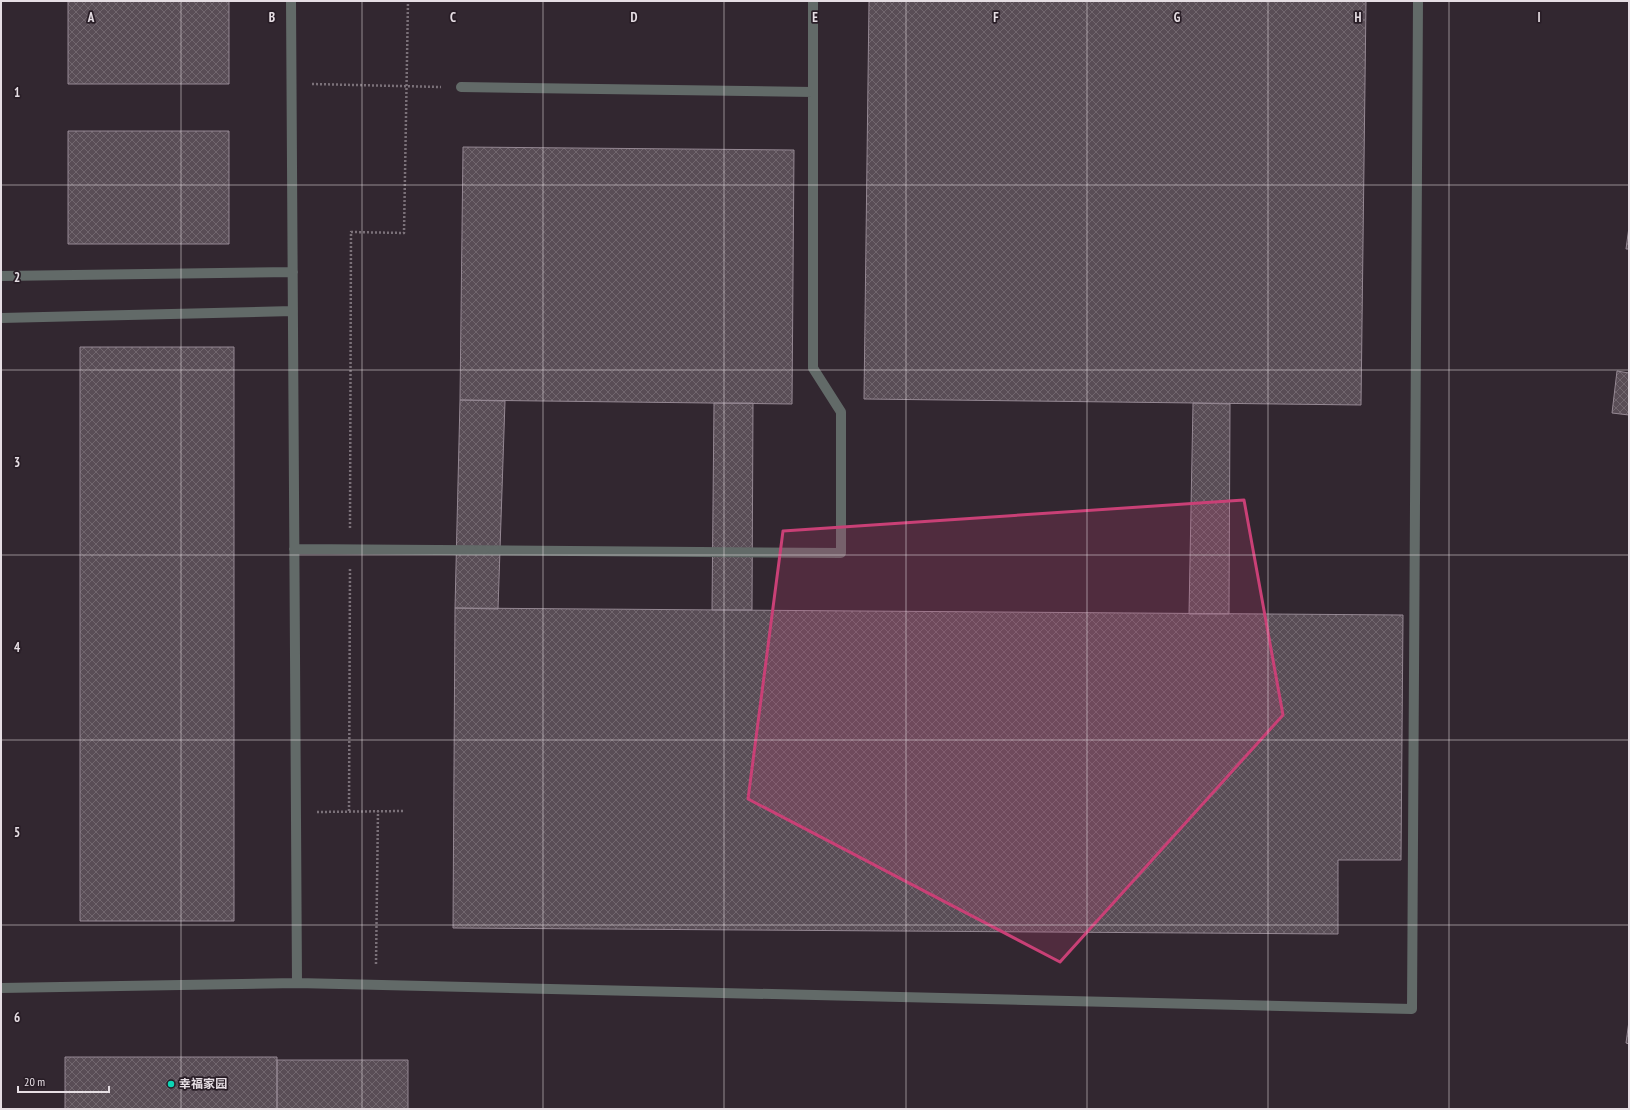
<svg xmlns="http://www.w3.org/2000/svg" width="1630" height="1110" font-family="'PT Sans Narrow','Noto Sans SC',sans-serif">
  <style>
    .building { fill: url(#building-cross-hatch); stroke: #958893 }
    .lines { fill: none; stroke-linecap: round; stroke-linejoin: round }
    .path { stroke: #7b7179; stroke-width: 2.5; stroke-dasharray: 2 2; stroke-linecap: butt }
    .lane { stroke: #626a68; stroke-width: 10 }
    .marked { fill: #c94076; fill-opacity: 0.2; stroke: #c94076; stroke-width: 3; stroke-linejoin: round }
    .grid { fill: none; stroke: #e6dee4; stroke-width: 1; stroke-opacity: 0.55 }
    .poi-dot { fill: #0cd5b5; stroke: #281d26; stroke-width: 1.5 }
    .labels { text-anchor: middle; stroke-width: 3.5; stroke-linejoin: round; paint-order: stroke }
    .poi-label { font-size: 12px; font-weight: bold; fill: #e6dee4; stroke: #281d26; text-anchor: start }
    .grid-label { font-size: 13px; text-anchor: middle; font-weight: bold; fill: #e6dee4; stroke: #281d26; stroke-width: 3.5; stroke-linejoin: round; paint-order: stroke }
  </style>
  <defs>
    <pattern id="building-cross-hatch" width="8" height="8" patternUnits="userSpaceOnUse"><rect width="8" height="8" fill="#594d56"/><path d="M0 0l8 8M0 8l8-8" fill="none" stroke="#71666e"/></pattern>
  </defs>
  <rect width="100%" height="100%" fill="#322730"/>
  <!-- building -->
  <path class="building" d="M68,1H229V84H68Z
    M869,1H1366L1361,405L864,399Z
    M68,131H229V244H68Z
    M463,147L794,150L792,404L460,400Z
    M1629,227V249H1626Z
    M80,347H234V921H80Z
    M1617,371L1629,373V415L1612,413Z
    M460,400L505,401L498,609L455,608Z
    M714,403H753L752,610H712Z
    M1193,403L1230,404L1229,614H1189Z
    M455,608L1403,615L1401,860H1338V934L453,928Z
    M1629,1021V1044L1626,1043Z
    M65,1057H277V1109H65Z
    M277,1060H408V1109H277Z"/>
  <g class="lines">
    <!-- path -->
    <path class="path" d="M312,84L441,87
      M350,528L351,232L404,233L408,1
      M349,811L350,569
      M317,812L403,811
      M376,964L378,811"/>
    <!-- lane -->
    <path class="lane" d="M461,87L813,92
      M1,276L293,272
      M1,318L293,311
      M294,549L841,553V412L813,368V1
      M297,983L1412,1009L1418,1
      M1,988L297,983L291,1"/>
  </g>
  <!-- marked area -->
  <path class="marked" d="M1244,500L1283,715L1060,962L748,799L783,531Z"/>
  <!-- grid -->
  <path class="grid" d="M181,1V1109M362,1V1109M543,1V1109M724,1V1109M906,1V1109M1087,1V1109M1268,1V1109M1449,1V1109M1,185H1629M1,370H1629M1,555H1629M1,740H1629M1,925H1629"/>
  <!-- markers -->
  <circle class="poi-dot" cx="171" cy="1084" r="4"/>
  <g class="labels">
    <!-- poi labels -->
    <g class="poi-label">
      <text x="179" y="1088">幸福家园</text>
    </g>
  </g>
  <g class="grid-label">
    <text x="91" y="22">A</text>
    <text x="272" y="22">B</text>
    <text x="453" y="22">C</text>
    <text x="634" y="22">D</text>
    <text x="815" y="22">E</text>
    <text x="996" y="22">F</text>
    <text x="1177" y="22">G</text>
    <text x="1358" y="22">H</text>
    <text x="1539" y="22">I</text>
    <text x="17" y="97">1</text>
    <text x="17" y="282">2</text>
    <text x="17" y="467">3</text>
    <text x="17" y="652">4</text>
    <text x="17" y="837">5</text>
    <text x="17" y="1022">6</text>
  </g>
  <!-- border -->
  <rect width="1630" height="1110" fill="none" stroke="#e6dee4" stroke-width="4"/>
  <!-- scale -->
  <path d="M18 1086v6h91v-6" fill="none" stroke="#e6dee4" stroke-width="2"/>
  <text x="24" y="1086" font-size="12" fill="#e6dee4" stroke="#281d26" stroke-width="3" paint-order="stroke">20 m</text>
</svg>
